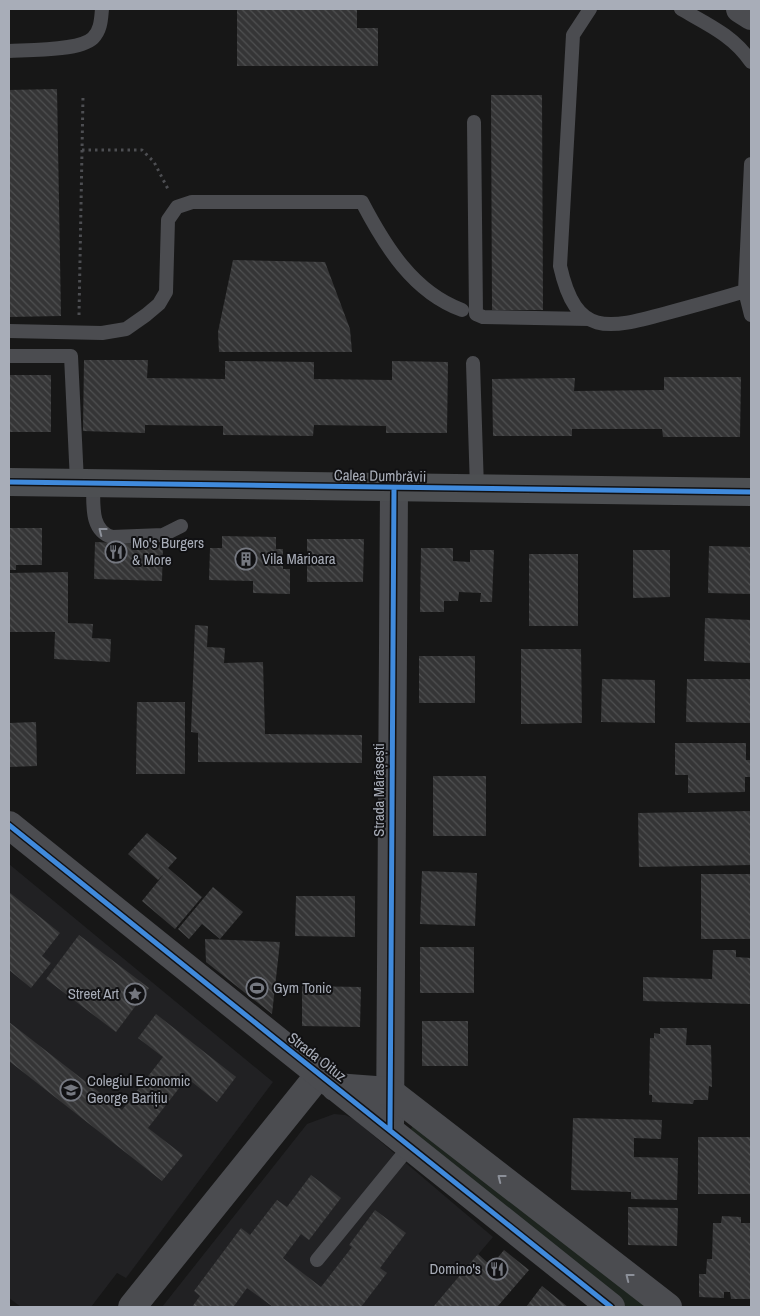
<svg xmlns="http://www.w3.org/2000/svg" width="760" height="1316" font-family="'Archivo Narrow',sans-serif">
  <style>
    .built { fill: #212123 }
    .green { fill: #1d241e }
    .building { fill: url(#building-back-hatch) }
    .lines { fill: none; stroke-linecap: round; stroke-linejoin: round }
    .path { stroke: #4d4e52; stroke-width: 3; stroke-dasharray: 2.5 4; stroke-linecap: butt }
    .service { stroke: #4b4c50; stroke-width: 14 }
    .minor { stroke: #4b4c50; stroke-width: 28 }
    .tertiary { stroke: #4b4c50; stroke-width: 28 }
    .primary { stroke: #4d4f52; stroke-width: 28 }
    .cycleway-casing { stroke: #111113; stroke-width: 8 }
    .cycleway { stroke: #408adc; stroke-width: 5 }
    .oneway { stroke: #8c9099 }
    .labels { text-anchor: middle; stroke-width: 4; stroke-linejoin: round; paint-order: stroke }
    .street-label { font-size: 15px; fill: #a8adb8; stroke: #111113 }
    .poi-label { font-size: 15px; fill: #a8adb8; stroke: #111113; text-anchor: start }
  </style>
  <defs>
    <pattern id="building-back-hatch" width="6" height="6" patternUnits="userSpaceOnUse" patternTransform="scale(1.25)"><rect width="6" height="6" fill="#353536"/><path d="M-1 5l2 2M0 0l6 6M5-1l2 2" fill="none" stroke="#4f5051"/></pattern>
  </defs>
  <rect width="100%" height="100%" fill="#171717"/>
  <!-- built -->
  <path class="built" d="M9,864L273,1082L126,1278L117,1273L91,1307H21L9,1298Z
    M334,1114L345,1115L354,1119L493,1237L433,1307H162L307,1124Z"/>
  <!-- green -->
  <path class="green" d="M416,1121L652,1307H625L409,1132Z"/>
  <!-- building -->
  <path class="building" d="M237,9H357V28H378V66H237Z
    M57,89L61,316L9,317V90Z
    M491,95H542L543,310H492Z
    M233,260L325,262L350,329L352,352H219L218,332Z
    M84,360H148L147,378L225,379V361L314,362V379L392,380V361L448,362L447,433H386V426L314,425L313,436L223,435V426L145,425V433L83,431Z
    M9,375H51V432H9Z
    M664,377H741L740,437H663L662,429H572V436H493L492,379L575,378L574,391L664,390Z
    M9,528H42V565H16V570H9Z
    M222,536L276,537V549H283V569H290V594L253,593V581L209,580L210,548H222Z
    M307,539H364L363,582H307Z
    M95,542L163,545L162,581L94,579Z
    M709,546L751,547V594L708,593Z
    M421,548H453V561L470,562V550H494L492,602H480L481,593L459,592L458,601H444V612H420Z
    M633,550H670V597L633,598Z
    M529,554H578V626H529Z
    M68,572V623L93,624L92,638L111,639L110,662L54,659L55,632H9V573Z
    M705,618L751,620V663L704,661Z
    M195,625L208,626L207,647L225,648L224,663L263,662L265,734L362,735V763L198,762V733L191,732Z
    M521,649H581L582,723L521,724Z
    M419,656H475V703H419Z
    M602,679L655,680V723L601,722Z
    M687,679H751V723L686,722Z
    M137,702H185V774H136Z
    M36,722L37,766L9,767V723Z
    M675,743H746V760H751V777H745V792L688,793V775H675Z
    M433,776H486V836H433Z
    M751,811V865L639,867L638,813Z
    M147,833L177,858L168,868L202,897L175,929L142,901L164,874L158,880L128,854Z
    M422,871L477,873L475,926L420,924Z
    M701,874H751V939H701Z
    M213,887L243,912L220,939L202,924L189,939L178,929Z
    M9,892L60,933L42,956L51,963L31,988L9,970Z
    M296,896H355V937L295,936Z
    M79,935L149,988L116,1032L46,979Z
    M205,939L280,942L272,1014L206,962Z
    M420,947H474V993H420Z
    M713,950H736V957L751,958V1004L643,1001V977L712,979Z
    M302,986L361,987L360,1027L302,1026Z
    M156,1014L236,1077L217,1102L187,1078L148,1128L183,1155L162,1181L9,1061V1022L122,1110L163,1057L138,1038Z
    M422,1021H468V1066H422Z
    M660,1028H687L686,1045H711L712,1087L709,1086L708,1100H694L693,1104L652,1102V1095H649L650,1038H654V1033L660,1034Z
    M573,1118L662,1120L661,1139L634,1138V1157L678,1158L677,1200L631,1199V1192L571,1190Z
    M698,1137H751V1194H698Z
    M311,1175L341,1198L309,1240L301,1234L283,1258L321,1287L352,1247L349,1245L375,1210L406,1233L380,1268L387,1273L361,1307H273L247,1288L234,1306L236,1307H192L200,1296L194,1291L241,1228L250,1235L277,1200L287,1207Z
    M628,1207L678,1208L677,1246L628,1245Z
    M722,1216L741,1217V1223H751V1299H731L730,1292H724V1298L699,1297V1274H706L707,1259H712L713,1223H721Z
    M504,1250L529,1270L497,1307H433L478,1254L491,1266Z
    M542,1286L568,1307H526Z"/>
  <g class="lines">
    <!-- path -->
    <path class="path" d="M82,150H142L154,162L169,191
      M79,315L83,96"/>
    <!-- service -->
    <path class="service" d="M590,9L573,35L560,266C576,338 608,329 667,313C693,306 719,299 745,291
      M681,9C707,24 734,36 751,62
      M9,51C28,50 80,51 93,38C101,30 101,19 102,9
      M474,122L476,314L483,317L589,319
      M751,164L745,291L751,315
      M9,331L102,333L126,329L146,315L159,304L166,292L168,220L177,207L192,202H362C385,246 413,292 462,310
      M9,356H71L77,482
      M473,363L477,489
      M93,482C94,502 89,530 112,537L163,535L181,526
      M317,1260L410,1146"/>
    <!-- minor -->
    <path class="minor" d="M740,9L751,16
      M390,1129L394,488
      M132,1307L318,1076"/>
    <!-- tertiary -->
    <path class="tertiary" d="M9,825C209,987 410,1146 611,1307
      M335,1087L389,1091L668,1307"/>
    <!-- primary -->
    <path class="primary" d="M9,482L751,492"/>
    <!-- cycleway casing -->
    <g class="cycleway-casing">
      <path id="cycleway" d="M9,482L751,492
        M9,825C209,987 410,1146 611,1307
        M390,1129L394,488"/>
    </g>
    <!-- cycleway -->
    <use href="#cycleway" class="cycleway"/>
  </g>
  <!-- one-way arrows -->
  <defs><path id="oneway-chevron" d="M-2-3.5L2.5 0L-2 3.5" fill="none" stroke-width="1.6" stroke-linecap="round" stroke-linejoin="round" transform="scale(1.25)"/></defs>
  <g class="oneway">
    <use href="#oneway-chevron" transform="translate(102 531) rotate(-142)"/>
    <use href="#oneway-chevron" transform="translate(501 1178) rotate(-142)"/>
    <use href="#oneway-chevron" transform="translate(629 1277) rotate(-142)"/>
  </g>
  <!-- icons -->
  <defs>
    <g id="restaurant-ring" transform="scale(1.125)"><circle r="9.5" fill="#111113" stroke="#757880" stroke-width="1.5"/><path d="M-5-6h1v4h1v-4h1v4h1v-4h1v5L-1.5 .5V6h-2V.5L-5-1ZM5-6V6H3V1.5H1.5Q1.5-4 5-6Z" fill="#757880"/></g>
    <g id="building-ring" transform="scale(1.125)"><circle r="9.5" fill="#111113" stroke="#757880" stroke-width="1.5"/><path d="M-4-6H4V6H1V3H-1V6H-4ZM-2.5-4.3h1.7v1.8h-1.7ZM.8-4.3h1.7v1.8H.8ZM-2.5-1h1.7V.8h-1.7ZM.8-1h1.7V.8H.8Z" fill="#757880"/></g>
    <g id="stadium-ring" transform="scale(1.125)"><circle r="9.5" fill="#111113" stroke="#757880" stroke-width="1.5"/><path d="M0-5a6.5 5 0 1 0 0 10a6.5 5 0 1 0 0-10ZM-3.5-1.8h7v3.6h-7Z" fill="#757880"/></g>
    <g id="sight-ring" transform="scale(1.125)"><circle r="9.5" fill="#111113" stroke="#757880" stroke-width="1.5"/><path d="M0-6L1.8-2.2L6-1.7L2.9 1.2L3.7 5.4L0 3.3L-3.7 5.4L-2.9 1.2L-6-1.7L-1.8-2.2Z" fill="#757880"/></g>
    <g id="school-ring" transform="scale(1.125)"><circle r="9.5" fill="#111113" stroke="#757880" stroke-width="1.5"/><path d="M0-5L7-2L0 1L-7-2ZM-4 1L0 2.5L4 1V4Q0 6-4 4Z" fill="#757880"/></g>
  </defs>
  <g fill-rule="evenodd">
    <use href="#restaurant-ring" x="116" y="552"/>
    <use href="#building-ring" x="246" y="559"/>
    <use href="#stadium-ring" x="257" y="988"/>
    <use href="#sight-ring" x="135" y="994"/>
    <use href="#school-ring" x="71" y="1090"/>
    <use href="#restaurant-ring" x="497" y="1269"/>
  </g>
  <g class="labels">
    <!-- street labels -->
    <g class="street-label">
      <text transform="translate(380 476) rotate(1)" y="5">Calea Dumbrăvii</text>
      <text transform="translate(379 790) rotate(-90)" y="5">Strada Mărășești</text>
      <text transform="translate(317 1057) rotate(38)" y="5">Strada Oituz</text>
    </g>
    <!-- poi labels -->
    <g class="poi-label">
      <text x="132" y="548">Mo's Burgers<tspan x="132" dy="17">&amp; More</tspan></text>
      <text x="262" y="564">Vila Mărioara</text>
      <text x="273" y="993">Gym Tonic</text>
      <text x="119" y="999" text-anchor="end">Street Art</text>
      <text x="87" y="1086">Colegiul Economic<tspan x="87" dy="17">George Barițiu</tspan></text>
      <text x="481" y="1274" text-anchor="end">Domino's</text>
    </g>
  </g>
  <!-- border -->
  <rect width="760" height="1316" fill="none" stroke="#a8adb8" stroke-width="20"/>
</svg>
